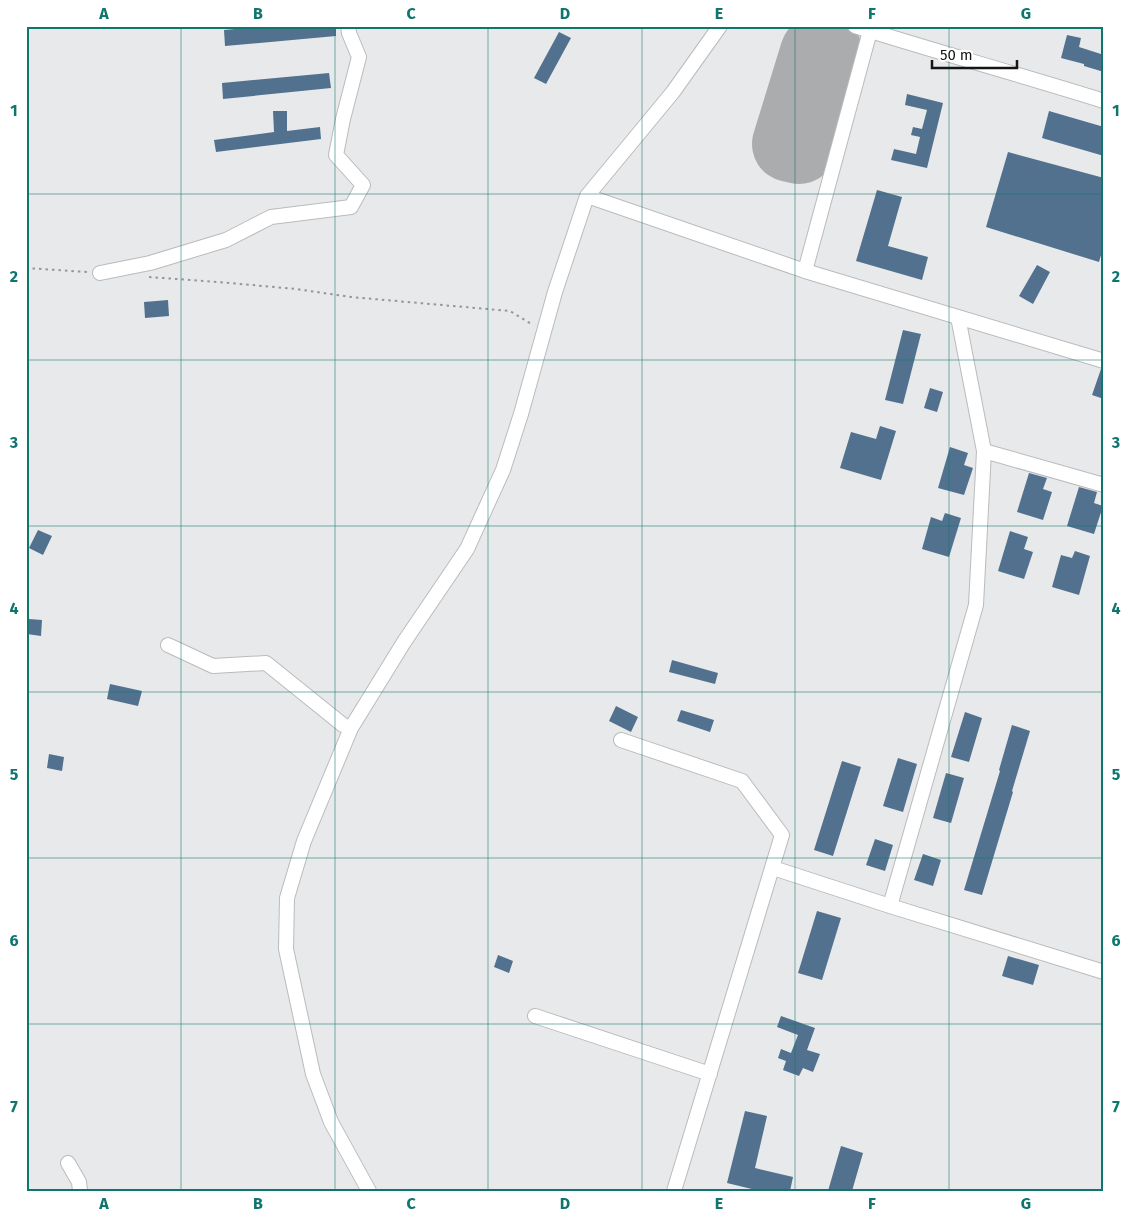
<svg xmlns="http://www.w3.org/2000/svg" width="1130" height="1217" font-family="'Fira Sans',sans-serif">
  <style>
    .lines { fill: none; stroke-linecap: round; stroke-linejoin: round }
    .runway { stroke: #aaacad; stroke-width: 76 }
    .building { fill: #51718e }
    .minor-casing { stroke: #b9bbbc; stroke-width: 16 }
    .path { stroke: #959698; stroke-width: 2; stroke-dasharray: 2.5 4; stroke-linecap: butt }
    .minor { stroke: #fff; stroke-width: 14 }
    .grid { fill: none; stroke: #0f766e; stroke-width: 1; stroke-opacity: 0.55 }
    .neatline { fill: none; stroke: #0f766e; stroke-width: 2 }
    .grid-label { font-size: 16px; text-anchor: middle; font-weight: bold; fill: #0f766e }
  </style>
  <rect width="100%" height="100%" fill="#e8e9eb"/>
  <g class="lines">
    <!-- runway -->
    <path class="runway" d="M818,53L826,55L799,146L790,144Z"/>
  </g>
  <!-- building -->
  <path class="building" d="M267,26H336V36L225,46L224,30Z
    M559,32L571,38L546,84L534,78Z
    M1067,35L1081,38L1079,47L1104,55V72L1084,66V64L1061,58Z
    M329,73L331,88L223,99L222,83Z
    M907,94L943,103L927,168L891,160L894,149L916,154L920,137L911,135L913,127L922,129L927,110L905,105Z
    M273,111H287V131L320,127L321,139L216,152L214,140L274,132Z
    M1049,111L1104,127V156L1042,138Z
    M1008,152L1104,178V245L1099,262L986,227Z
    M877,190L902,197L888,246L928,257L922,280L856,261Z
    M1037,265L1050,272L1033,304L1019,296Z
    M168,300L169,316L145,318L144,302Z
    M903,330L921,334L903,404L885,400Z
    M1101,369L1104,370V399L1092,395Z
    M930,388L943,392L937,412L924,408Z
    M880,426L896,431L881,480L840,468L851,432L876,439Z
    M950,447L968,453L964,465L973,468L964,495L938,488Z
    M1029,473L1047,478L1043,489L1052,492L1043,520L1017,512Z
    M1079,487L1097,492L1094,503L1103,506L1094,534L1067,526Z
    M945,513L961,518L949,557L922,549L931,517L942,521Z
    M38,530L52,536L43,555L29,548Z
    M1010,531L1028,537L1024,549L1033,552L1024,579L998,571Z
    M1075,551L1090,556L1079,595L1052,587L1061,555L1072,558Z
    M29,619L42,620L41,636L27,634Z
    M672,660L718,673L715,684L669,672Z
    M110,684L142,691L138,706L107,699Z
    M616,706L638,717L631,732L609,721Z
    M681,710L714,720L710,732L677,721Z
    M965,712L982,718L969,762L951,757Z
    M1012,725L1030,731L1012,791L1013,792L982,895L964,890L1000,771L999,770Z
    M49,754L64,757L62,771L47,768Z
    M898,758L917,764L903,812L883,806Z
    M842,761L861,767L833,856L814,850Z
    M946,773L964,778L951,823L933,818Z
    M875,839L893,845L885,871L866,865Z
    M923,854L941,860L933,886L914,880Z
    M817,911L841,918L822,980L798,973Z
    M498,955L513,961L509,973L494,967Z
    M1008,956L1039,965L1033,985L1002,976Z
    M781,1016L815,1028L807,1050L820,1054L813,1072L803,1068L799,1076L783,1070L786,1061L778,1058L781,1049L791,1053L798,1035L777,1027Z
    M745,1111L767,1116L755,1168L793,1177L790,1191H760L727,1183Z
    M841,1146L863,1153L852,1191H828Z"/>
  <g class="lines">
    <!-- minor casing -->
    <g class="minor-casing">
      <path id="minor" d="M855,26C937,52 1021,75 1104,101
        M870,31L805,271L1104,361
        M587,196L805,271
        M100,273L150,263L226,240L271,217L351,207L363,185L336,155L343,119L359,57L349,33L348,26
        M984,451L1104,485
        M168,645L213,666L266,663L343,725L351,728
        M621,740L742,781L782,835L674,1191
        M773,868L890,906L1104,972
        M890,906L976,605L984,451L958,317
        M535,1016L710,1074
        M68,1163L79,1182L80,1191
        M369,1191L331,1122L313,1074L286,949L287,898L304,841L351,728L404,642L467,549L503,470L521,414L555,292L587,196L673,92L720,26"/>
    </g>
    <!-- path -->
    <path class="path" d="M26,268L87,272
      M149,277L218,282L296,289L351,297L510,311L533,325"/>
    <!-- minor -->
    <use href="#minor" class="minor"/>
  </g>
  <!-- grid -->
  <path class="grid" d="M181,26V1191M335,26V1191M488,26V1191M642,26V1191M795,26V1191M949,26V1191M26,194H1104M26,360H1104M26,526H1104M26,692H1104M26,858H1104M26,1024H1104"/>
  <!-- border -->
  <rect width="1130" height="1217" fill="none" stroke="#ffffff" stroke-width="55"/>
  <!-- scale -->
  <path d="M932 60v8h85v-8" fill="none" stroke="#141515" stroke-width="2.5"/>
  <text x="940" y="60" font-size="15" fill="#141515" stroke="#ffffff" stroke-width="4" paint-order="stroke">50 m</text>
  <rect x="28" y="28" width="1074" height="1162" class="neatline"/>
  <g class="grid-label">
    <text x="104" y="19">A</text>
    <text x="258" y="19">B</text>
    <text x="411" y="19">C</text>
    <text x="565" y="19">D</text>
    <text x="719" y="19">E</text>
    <text x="872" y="19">F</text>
    <text x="1026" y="19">G</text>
    <text x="14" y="116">1</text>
    <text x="1116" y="116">1</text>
    <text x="14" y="282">2</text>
    <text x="1116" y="282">2</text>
    <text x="14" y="448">3</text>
    <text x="1116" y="448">3</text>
    <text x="14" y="614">4</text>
    <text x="1116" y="614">4</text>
    <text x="14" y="780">5</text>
    <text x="1116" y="780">5</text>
    <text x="14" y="946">6</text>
    <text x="1116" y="946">6</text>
    <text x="14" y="1112">7</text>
    <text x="1116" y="1112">7</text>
    <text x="104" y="1209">A</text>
    <text x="258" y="1209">B</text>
    <text x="411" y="1209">C</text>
    <text x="565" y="1209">D</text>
    <text x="719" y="1209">E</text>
    <text x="872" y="1209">F</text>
    <text x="1026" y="1209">G</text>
  </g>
</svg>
